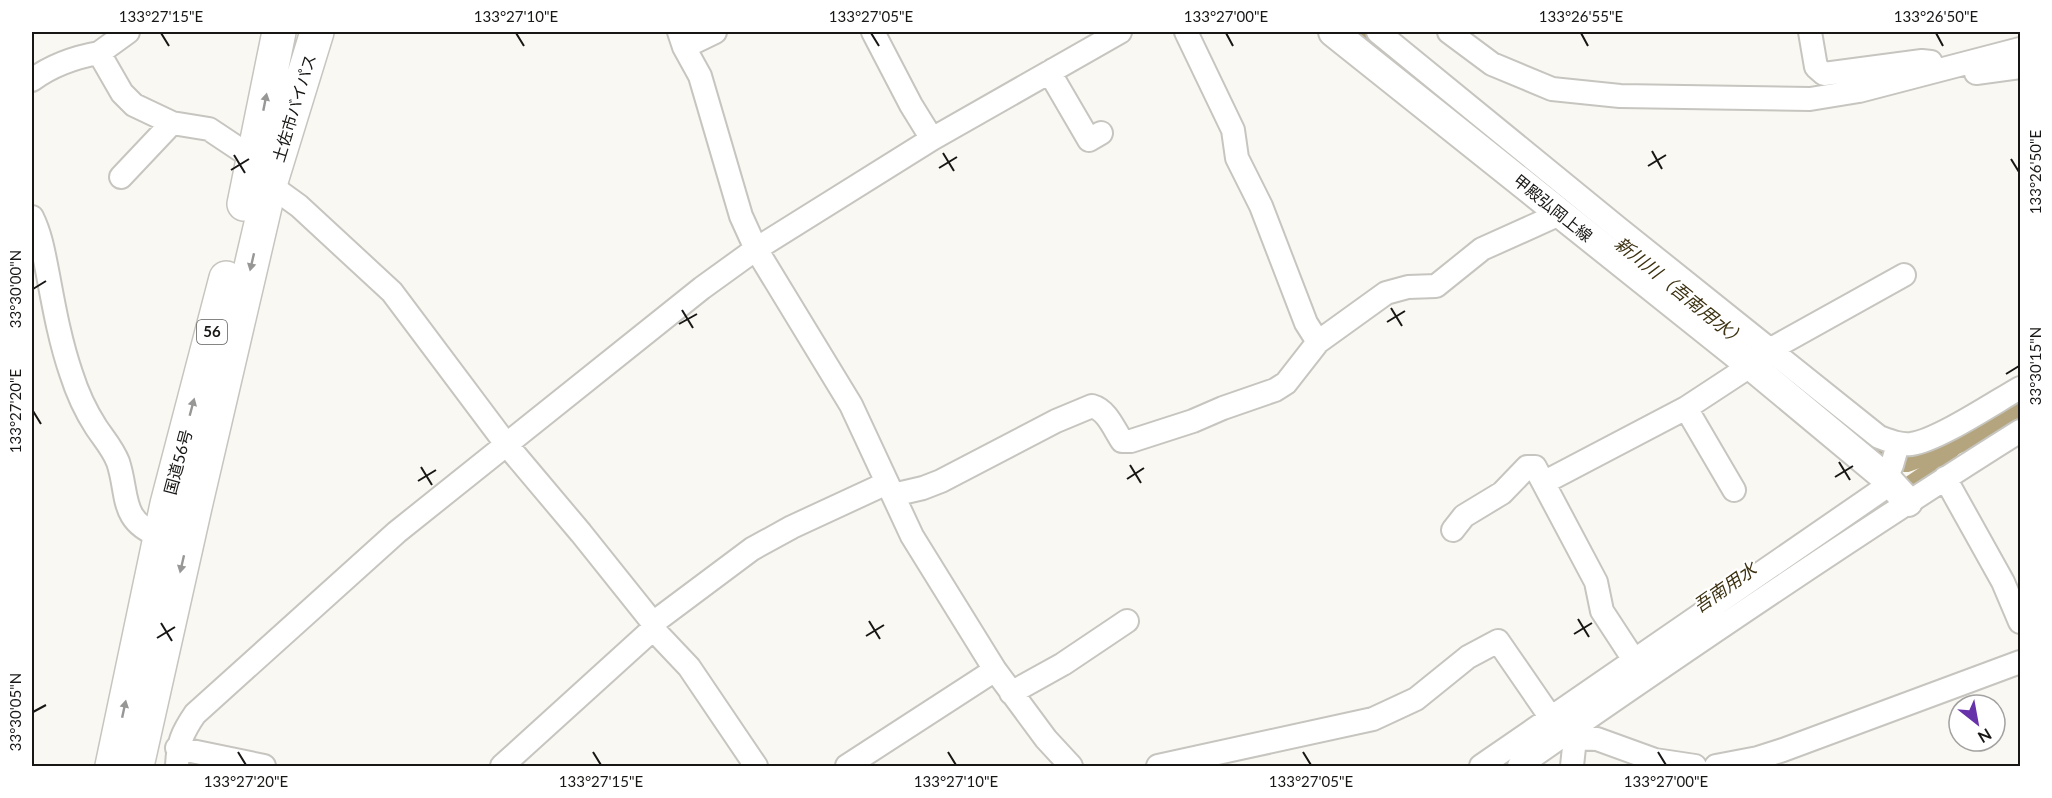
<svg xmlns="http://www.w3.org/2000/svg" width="2052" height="798" font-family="Lato,'Noto Sans JP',sans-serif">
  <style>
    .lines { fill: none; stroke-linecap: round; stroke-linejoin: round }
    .canal { stroke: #b4a57e; stroke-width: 16 }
    .river { stroke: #b4a57e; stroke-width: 28 }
    .minor-casing { stroke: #c7c5bf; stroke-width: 26 }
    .major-casing { stroke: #c7c5bf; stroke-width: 32 }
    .highway-casing { stroke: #c7c5bf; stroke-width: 36 }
    .minor { stroke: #fff; stroke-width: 22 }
    .major { stroke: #fff; stroke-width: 28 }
    .highway { stroke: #fff; stroke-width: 33 }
    .oneway { fill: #979796 }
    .ticks { fill: none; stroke: #181715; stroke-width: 2 }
    .labels { text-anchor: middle; stroke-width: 4.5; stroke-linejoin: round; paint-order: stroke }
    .shield { fill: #fff; stroke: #5d5d5b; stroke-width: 1.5 }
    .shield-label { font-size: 15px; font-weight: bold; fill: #181715 }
    .street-label { font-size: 16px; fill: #181715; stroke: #fff }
    .water-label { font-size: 18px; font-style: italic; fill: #3c3110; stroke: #fff }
    .neatline { fill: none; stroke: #181715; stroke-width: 2 }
    .ticks-label { font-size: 15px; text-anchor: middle; fill: #181715 }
  </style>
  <rect width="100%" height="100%" fill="#faf8f2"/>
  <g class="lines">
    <!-- canal -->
    <path class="canal" d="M1892,496L1932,469L1966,436
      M1501,766L1528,748"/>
    <!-- river -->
    <path class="river" d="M1362,32L1398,60
      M1844,426L1873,449L1906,458L1966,436L2020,403"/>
    <!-- minor casing -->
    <g class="minor-casing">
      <path id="minor" d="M128,32L99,53L122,93L134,105L172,123L209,129L254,159L270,185L299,206L392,292L506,444L581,533L653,623L752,549L792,527L887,483
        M679,32L684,47L700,76L741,216L756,249L851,405L912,536L995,670L1046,739L1071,766
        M873,32L911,105L932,139
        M1186,32L1233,130L1237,158L1261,206L1306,323L1318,342L1386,293L1408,287L1436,286L1482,249L1551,218L1558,212
        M1378,32L1618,228L1879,437C1890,441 1899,445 1911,444C1937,441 1995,402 2020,388
        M1449,32L1492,64L1552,89L1620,96L1810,99L1859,91L2020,49
        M1810,32L1816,67L1824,74L1922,61L1931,62
        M684,47L715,32
        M1053,70L1054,80L1089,140L1101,133
        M1976,73L2020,67
        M32,80C51,66 76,57 99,53
        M121,177L172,123
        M32,217C41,235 44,255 48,275C54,307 60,341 71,373C77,392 85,410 96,427C104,439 113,449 118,462C129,495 119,521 160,536
        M1762,361L1771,349L1904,275
        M1686,408L1734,490
        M1945,478L2003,582L2020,622
        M1545,482L1686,408L1750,366
        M893,495L923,488L941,481L1056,421L1092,406C1107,410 1114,429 1122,441H1131L1193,421L1223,408L1275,390L1286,383L1318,342
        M1453,530L1464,516L1502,493L1527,467H1535L1596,582L1602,611L1634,660
        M653,623V629L689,667L756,766
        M1011,693L1063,664L1127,621
        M1575,738L1597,739L1655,760L1695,766
        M177,748L264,766
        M177,766C178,743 182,733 195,714L397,532L702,288L756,249L932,139L1120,32
        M502,766L653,629
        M847,766L995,670
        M1158,766L1373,719L1416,699L1468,657L1498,641L1560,731L1564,735L1575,738L1572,766
        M1481,766L1880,491L1892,465L1898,444
        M1519,766C1684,651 1850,538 2020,431
        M1716,766L1758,758L1783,750L2020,662"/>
    </g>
    <!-- major casing -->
    <g class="major-casing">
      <path id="major" d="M1333,32L1755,369L1886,478L1908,502"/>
    </g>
    <!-- highway casing -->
    <g class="highway-casing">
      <path id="highway" d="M244,204L279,32
        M112,766L167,504L226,278
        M137,766L195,507L270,185L317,32"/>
    </g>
    <!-- minor -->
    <use href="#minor" class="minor"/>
    <!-- major -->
    <use href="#major" class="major"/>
    <!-- highway -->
    <use href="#highway" class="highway"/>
  </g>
  <!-- one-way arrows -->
  <defs><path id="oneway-solid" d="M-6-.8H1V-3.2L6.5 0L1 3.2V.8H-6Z" transform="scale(1.5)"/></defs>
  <g class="oneway">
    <use href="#oneway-solid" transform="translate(265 102) rotate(-79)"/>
    <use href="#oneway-solid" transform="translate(252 262) rotate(103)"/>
    <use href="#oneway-solid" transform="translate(192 407) rotate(-75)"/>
    <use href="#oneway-solid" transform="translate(182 564) rotate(103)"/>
    <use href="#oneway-solid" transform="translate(124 709) rotate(-78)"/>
  </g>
  <!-- ticks -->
  <path class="ticks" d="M161,33L169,46M516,33L524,46M871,33L879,46M1226,33L1233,46M1581,33L1588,46M1936,33L1943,46M1652,151L1662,169M943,153L954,171M234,155L245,173M2011,159L2019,172M1648,166L1666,155M939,168L957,157M231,170L249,159M33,289L46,281M1391,308L1402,326M682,310L693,328M1387,322L1405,311M679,324L697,314M2006,374L2019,366M33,411L41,424M1839,462L1850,480M1130,465L1141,483M421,467L432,485M1835,477L1853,466M1127,479L1144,468M418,481L436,470M1578,619L1589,637M869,621L880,639M161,623L172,641M1574,634L1592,623M866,636L884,625M157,638L175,627M33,712L46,705M238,752L246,765M593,752L601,765M948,752L956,765M1303,752L1311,765M1658,752L1666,765"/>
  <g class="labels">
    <!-- shield labels -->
    <rect class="shield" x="197" y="320" width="30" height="24" rx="4.5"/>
    <g class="shield-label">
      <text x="212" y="337">56</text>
    </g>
    <!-- street labels -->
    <g class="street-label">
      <text transform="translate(294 108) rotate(-73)" y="6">土佐市バイパス</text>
      <text transform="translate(1553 208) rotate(39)" y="6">甲殿弘岡上線</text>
      <text transform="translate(178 462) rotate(-75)" y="6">国道56号</text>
    </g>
    <!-- water labels -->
    <g class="water-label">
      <text transform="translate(1680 292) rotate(39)" y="6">新川川（吾南用水）</text>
      <text transform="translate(1725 588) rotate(-35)" y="6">吾南用水</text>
    </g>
  </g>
  <!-- border -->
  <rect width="2052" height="798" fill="none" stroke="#ffffff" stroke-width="66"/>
  <!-- north arrow -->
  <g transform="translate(1977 723) rotate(149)"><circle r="28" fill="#ffffff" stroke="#a3a2a1" stroke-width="1.5"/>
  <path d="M0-4.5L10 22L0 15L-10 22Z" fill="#6732a9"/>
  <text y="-9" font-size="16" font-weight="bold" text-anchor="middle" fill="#181715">N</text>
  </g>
  <rect x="33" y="33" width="1986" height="732" class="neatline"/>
  <g class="ticks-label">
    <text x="161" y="22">133°27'15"E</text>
    <text x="516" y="22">133°27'10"E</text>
    <text x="871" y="22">133°27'05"E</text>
    <text x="1226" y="22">133°27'00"E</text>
    <text x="1581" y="22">133°26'55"E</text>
    <text x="1936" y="22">133°26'50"E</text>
    <text transform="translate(2036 172) rotate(-90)" y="5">133°26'50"E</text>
    <text transform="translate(16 289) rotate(-90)" y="5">33°30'00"N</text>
    <text transform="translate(2036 366) rotate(-90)" y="5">33°30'15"N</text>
    <text transform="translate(16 411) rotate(-90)" y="5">133°27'20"E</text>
    <text transform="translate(16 712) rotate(-90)" y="5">33°30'05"N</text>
    <text x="246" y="787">133°27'20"E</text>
    <text x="601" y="787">133°27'15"E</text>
    <text x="956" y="787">133°27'10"E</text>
    <text x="1311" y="787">133°27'05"E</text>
    <text x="1666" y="787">133°27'00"E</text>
  </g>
</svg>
